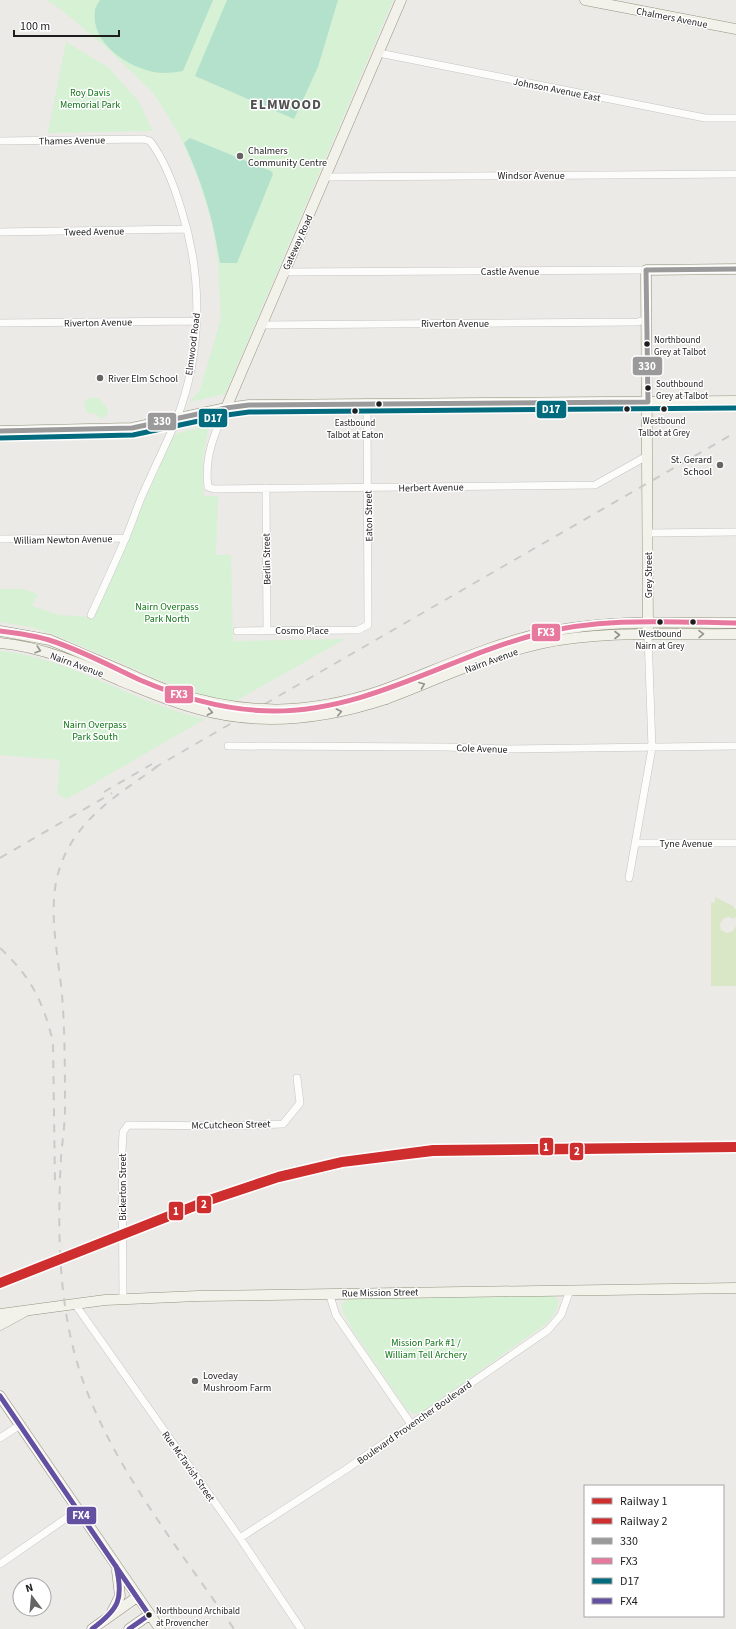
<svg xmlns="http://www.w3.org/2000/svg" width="736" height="1629" font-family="'Source Sans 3',sans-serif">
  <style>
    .grass { fill: #d9e7c7 }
    .park { fill: #d6f1d4 }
    .pitch { fill: #b4e1cc }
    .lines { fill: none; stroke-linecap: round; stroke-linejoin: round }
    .street-casing { stroke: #c5c4c2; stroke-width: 8 }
    .secondary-casing { stroke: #939480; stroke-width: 11 }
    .street { stroke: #fcfcfb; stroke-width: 7 }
    .secondary { stroke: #f3f2ea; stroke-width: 10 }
    .rail { stroke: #cacac9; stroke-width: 2; stroke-dasharray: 8 8; stroke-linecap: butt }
    .secondary-bridge-casing { stroke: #939480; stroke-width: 11; stroke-linecap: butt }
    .secondary-bridge { stroke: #f3f2ea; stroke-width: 10 }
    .bus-1-casing { stroke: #fff; stroke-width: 8 }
    .bus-2-casing { stroke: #fff; stroke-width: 8 }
    .bus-3-casing { stroke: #fff; stroke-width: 8 }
    .bus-4-casing { stroke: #fff; stroke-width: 8 }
    .bus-1 { stroke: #9a9a9a; stroke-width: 5 }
    .bus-2 { stroke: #e7799f; stroke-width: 5 }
    .bus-3 { stroke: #026c7e; stroke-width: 5 }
    .bus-4 { stroke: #6450a1; stroke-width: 5 }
    .rail-1-casing { stroke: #fff; stroke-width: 9 }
    .rail-2-casing { stroke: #fff; stroke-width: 9 }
    .rail-1 { stroke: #cf2e2f; stroke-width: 6 }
    .rail-2 { stroke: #cf2e2f; stroke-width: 6 }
    .oneway { stroke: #93938e }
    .poi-dot { fill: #666564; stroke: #fff; stroke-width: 1.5 }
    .bus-dot { fill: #1e1e1e; stroke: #fff; stroke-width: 1.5 }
    .labels { text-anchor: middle; stroke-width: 3; stroke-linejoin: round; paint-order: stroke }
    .bus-label { font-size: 9px; fill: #1e1e1e; stroke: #fff; text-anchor: start }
    .street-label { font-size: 10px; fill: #1e1e1e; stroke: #fff }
    .park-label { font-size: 10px; fill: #127518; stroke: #fff }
    .poi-label { font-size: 10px; fill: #1e1e1e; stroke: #fff; text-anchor: start }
    .district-label { font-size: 14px; font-weight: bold; letter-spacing: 1px; fill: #515151; stroke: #fff }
    .line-badge { stroke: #fff; stroke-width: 1.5 }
    .badge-label { font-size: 11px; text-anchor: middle; font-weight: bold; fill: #fff }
  </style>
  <rect width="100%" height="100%" fill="#eceae6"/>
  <!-- grass -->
  <path class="grass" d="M715,897L733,906L736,910V917L733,919L729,917L724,918L720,924L721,930L727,933L733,931L736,926V986H711V903L715,902Z"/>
  <!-- park -->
  <path class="park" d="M46,0H393L225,394L189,402L200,390L221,319L218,263L213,226L198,178L179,134L154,94L107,48L59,8Z
    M66,42L109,68L139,102L153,131L48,133Z
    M89,398H98L108,409V413L103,418H99L96,413L90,414L85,410V401Z
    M210,425C203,449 201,471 204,496H218L216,555H231L233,641L345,639L234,702L211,698L181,689L58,636L31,627L0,622V589H23L38,594L32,606L59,615L94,617L174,434Z
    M0,651C73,658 134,704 205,719L67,799L57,794L60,760L0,755Z
    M553,1296L558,1299C559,1309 553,1316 546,1324L420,1413L415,1414L407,1410L354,1332L344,1314L341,1304L348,1299Z"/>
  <!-- pitch -->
  <path class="pitch" d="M100,0H213L183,71C176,72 169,73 162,73C133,71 90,45 95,11C95,8 98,3 100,0Z
    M227,0H338L318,67L294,119L195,76Z
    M190,138L271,171L273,174L237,263H220C213,219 203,184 184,143Z"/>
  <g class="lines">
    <!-- street casing -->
    <g class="street-casing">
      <path id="street" d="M379,53L705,118H736
        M0,141L143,139L150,141C166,162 175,188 182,212C203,278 202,353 177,418C168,441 156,464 146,487C138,503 133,521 126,537C115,563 103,589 91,615
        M326,177L736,174
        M0,232L187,229
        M284,272L646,270
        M0,323L196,321
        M261,325L638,322L647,319
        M226,408C214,434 204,458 208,487L214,489L595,485L647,456
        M266,488L267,630
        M648,533L736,532
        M0,539L126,538
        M237,631L358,630L368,625L367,404
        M228,746L445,747L507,749L736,746
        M636,843H736
        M629,878L652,748L648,635
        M329,1293L336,1315L411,1424
        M123,1299L122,1152L123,1132L128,1125L226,1126L283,1124L300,1103L297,1078
        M75,1304L240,1538L301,1629
        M0,1438L20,1425
        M240,1538L345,1470L548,1330L561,1315L570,1290
        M0,1564L78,1510"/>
    </g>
    <!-- secondary casing -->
    <g class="secondary-casing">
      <path id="secondary" d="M585,0L736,29
        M226,408L401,0
        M0,431L132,428L226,408L249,405L736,401
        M0,631L50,640L125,672
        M648,635L646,270L736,269
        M0,643C43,647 82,664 121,681
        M383,690C437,670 492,643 548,632C609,619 674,623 736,623
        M386,699C436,680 491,654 543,643C605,630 672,635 736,634
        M0,1314L105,1300L198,1296L736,1288
        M0,1325L24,1312
        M0,1396L160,1629
        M110,1616L120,1596L117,1571
        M92,1629L137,1597
        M129,1629L149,1615"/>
    </g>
    <!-- street -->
    <use href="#street" class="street"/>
    <!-- secondary -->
    <use href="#secondary" class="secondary"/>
    <!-- rail -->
    <path class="rail" d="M158,766C119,794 76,819 60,867C45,912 61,963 63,1009C65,1043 65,1077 65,1110C65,1126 62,1142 61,1158C57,1235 58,1316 86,1389C119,1475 182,1553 234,1629
      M154,768L736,432
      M104,792L152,764
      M0,858L112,793
      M0,948C31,977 43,1001 53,1042L55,1184"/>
    <!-- secondary-bridge casing -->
    <g class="secondary-bridge-casing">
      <path id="secondary-bridge" d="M125,672C141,679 156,687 173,692C246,716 310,715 383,690
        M121,681C146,691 171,702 198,709C261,727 325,719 386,699"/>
    </g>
    <!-- secondary-bridge -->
    <use href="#secondary-bridge" class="secondary-bridge"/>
    <!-- bus-1 casing -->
    <g class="bus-1-casing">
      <path id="bus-1" d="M646,270L648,402
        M646,270L736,269
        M0,431L132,428L226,408L249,405L648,402"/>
    </g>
    <!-- bus-2 casing -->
    <g class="bus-2-casing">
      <path id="bus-2" d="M0,631C16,633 33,635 49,640C81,650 110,666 140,680C182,698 229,711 274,711C369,711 448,657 538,634C602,617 670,622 736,623"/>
    </g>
    <!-- bus-3 casing -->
    <g class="bus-3-casing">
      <path id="bus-3" d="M0,438L133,435L227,415L249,412L736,408"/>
    </g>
    <!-- bus-4 casing -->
    <g class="bus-4-casing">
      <path id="bus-4" d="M0,1396L149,1615L129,1629
        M92,1629C119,1609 124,1599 116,1566"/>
    </g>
    <!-- bus-1 -->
    <use href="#bus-1" class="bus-1"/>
    <!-- bus-2 -->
    <use href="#bus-2" class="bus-2"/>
    <!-- bus-3 -->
    <use href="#bus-3" class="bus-3"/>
    <!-- bus-4 -->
    <use href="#bus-4" class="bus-4"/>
    <!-- rail-1 casing -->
    <g class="rail-1-casing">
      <path id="rail-1" d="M0,1281L209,1198L278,1175L342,1160L433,1148L736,1145"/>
    </g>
    <!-- rail-2 casing -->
    <g class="rail-2-casing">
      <path id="rail-2" d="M0,1285L210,1202L279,1179L342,1164L433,1153L736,1149"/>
    </g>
    <!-- rail-1 -->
    <use href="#rail-1" class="rail-1"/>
    <!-- rail-2 -->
    <use href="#rail-2" class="rail-2"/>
  </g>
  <!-- one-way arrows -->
  <defs><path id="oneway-chevron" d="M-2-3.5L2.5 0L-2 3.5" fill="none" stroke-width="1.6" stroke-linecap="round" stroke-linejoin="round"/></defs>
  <g class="oneway">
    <use href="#oneway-chevron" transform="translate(701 634) rotate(-1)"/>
    <use href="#oneway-chevron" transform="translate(617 635)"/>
    <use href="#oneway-chevron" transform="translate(38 650) rotate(18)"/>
    <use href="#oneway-chevron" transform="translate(422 685) rotate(-21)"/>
    <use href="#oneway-chevron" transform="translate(210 712) rotate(11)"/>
    <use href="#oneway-chevron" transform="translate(339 712) rotate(-12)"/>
  </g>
  <!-- markers -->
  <g class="poi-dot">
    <circle cx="240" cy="156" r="4"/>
    <circle cx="100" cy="378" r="4"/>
    <circle cx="720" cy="465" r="4"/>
    <circle cx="195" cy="1381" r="4"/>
  </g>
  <g class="bus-dot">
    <circle cx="647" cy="344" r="3.5"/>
    <circle cx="648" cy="388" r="3.5"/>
    <circle cx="379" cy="404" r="3.5"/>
    <circle cx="627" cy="409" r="3.5"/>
    <circle cx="664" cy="409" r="3.5"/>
    <circle cx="355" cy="411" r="3.5"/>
    <circle cx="660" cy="622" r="3.5"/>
    <circle cx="693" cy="622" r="3.5"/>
    <circle cx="149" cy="1615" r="3.5"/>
  </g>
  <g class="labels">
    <!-- bus labels -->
    <g class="bus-label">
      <text x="654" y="343">Northbound<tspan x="654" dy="12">Grey at Talbot</tspan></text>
      <text x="656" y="387">Southbound<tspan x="656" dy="12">Grey at Talbot</tspan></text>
      <text x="664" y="424" text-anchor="middle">Westbound<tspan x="664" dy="12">Talbot at Grey</tspan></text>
      <text x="355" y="426" text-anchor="middle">Eastbound<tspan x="355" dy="12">Talbot at Eaton</tspan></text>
      <text x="660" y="637" text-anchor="middle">Westbound<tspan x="660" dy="12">Nairn at Grey</tspan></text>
      <text x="156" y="1614">Northbound Archibald<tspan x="156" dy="12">at Provencher</tspan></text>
    </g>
    <!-- street labels -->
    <g class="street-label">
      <text transform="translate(672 17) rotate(11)" y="4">Chalmers Avenue</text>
      <text transform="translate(557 89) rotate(11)" y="4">Johnson Avenue East</text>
      <text transform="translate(72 140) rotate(-1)" y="4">Thames Avenue</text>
      <text x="531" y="179">Windsor Avenue</text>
      <text transform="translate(94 231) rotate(-1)" y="4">Tweed Avenue</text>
      <text transform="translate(297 242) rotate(-66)" y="4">Gateway Road</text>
      <text x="510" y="275">Castle Avenue</text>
      <text transform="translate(98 322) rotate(-1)" y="4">Riverton Avenue</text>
      <text x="455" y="327">Riverton Avenue</text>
      <text transform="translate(192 344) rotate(-83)" y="4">Elmwood Road</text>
      <text transform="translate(431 487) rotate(-1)" y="4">Herbert Avenue</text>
      <text transform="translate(368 516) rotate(-91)" y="4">Eaton Street</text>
      <text transform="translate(63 539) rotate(-1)" y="4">William Newton Avenue</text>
      <text transform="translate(266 559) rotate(-91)" y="4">Berlin Street</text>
      <text transform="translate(648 575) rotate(-90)" y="4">Grey Street</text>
      <text x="302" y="634">Cosmo Place</text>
      <text transform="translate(491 660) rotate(-20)" y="4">Nairn Avenue</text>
      <text transform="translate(77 664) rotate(20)" y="4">Nairn Avenue</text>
      <text transform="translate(482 748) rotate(2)" y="4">Cole Avenue</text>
      <text x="686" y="847">Tyne Avenue</text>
      <text transform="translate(231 1124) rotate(-1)" y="4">McCutcheon Street</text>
      <text transform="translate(122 1187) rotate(-90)" y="4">Bickerton Street</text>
      <text transform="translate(380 1292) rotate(-1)" y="4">Rue Mission Street</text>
      <text transform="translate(414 1422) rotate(-35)" y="4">Boulevard Provencher Boulevard</text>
      <text transform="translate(189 1466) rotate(55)" y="4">Rue McTavish Street</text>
    </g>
    <!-- park labels -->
    <g class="park-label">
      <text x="90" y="96">Roy Davis<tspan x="90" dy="12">Memorial Park</tspan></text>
      <text x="167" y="610">Nairn Overpass<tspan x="167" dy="12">Park North</tspan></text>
      <text x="95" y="728">Nairn Overpass<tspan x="95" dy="12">Park South</tspan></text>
      <text x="426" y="1346">Mission Park #1 /<tspan x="426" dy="12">William Tell Archery</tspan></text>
    </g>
    <!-- poi labels -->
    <g class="poi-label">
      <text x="248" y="154">Chalmers<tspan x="248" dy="12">Community Centre</tspan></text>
      <text x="108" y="382">River Elm School</text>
      <text x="712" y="463" text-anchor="end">St. Gerard<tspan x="712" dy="12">School</tspan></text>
      <text x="203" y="1379">Loveday<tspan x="203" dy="12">Mushroom Farm</tspan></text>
    </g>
    <!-- district labels -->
    <g class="district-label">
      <text x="286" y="109">ELMWOOD</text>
    </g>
  </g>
  <g class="line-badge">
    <rect x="632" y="356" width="31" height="20" rx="4" fill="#9a9a9a"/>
    <rect x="536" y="400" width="31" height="19" rx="4" fill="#026c7e"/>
    <rect x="198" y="408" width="30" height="20" rx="4" fill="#026c7e"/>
    <rect x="147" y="412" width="30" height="19" rx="4" fill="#9a9a9a"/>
    <rect x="531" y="623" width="30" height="19" rx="4" fill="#e7799f"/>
    <rect x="164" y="685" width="30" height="19" rx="4" fill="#e7799f"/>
    <rect x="539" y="1137" width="15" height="19" rx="4" fill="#cf2e2f"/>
    <rect x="569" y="1142" width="15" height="19" rx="4" fill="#cf2e2f"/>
    <rect x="196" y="1195" width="16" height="19" rx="4" fill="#cf2e2f"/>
    <rect x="168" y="1201" width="16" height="20" rx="4" fill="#cf2e2f"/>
    <rect x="66" y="1506" width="31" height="19" rx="4" fill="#6450a1"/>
  </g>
  <g class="badge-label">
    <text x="647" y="370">330</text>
    <text x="551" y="413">D17</text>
    <text x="213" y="422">D17</text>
    <text x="162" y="425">330</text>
    <text x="546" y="636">FX3</text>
    <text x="179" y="698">FX3</text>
    <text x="546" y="1151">1</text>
    <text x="577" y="1155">2</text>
    <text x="204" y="1208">2</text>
    <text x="176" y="1215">1</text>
    <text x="81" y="1519">FX4</text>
  </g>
  <!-- legend -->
  <rect x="584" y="1485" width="140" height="132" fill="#ffffff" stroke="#a5a5a5"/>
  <rect x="592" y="1498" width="20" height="6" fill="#cf2e2f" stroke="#a5a5a5"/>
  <text x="620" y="1505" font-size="12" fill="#1e1e1e">Railway 1</text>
  <rect x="592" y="1518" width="20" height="6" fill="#cf2e2f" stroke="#a5a5a5"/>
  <text x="620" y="1525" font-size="12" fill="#1e1e1e">Railway 2</text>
  <rect x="592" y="1538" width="20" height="6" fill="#9a9a9a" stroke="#a5a5a5"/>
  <text x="620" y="1545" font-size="12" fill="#1e1e1e">330</text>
  <rect x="592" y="1558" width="20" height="6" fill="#e7799f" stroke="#a5a5a5"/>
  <text x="620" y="1565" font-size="12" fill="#1e1e1e">FX3</text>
  <rect x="592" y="1578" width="20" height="6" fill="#026c7e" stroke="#a5a5a5"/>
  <text x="620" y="1585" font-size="12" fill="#1e1e1e">D17</text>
  <rect x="592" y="1598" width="20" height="6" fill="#6450a1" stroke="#a5a5a5"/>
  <text x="620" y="1605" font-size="12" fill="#1e1e1e">FX4</text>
  <!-- north arrow -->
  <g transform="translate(32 1597) rotate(344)"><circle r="19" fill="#ffffff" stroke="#a5a5a5"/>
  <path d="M0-3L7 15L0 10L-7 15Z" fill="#666564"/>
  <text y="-6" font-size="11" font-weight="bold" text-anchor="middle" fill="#1e1e1e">N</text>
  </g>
  <!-- scale -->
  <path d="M14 30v6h105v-6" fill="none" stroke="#1e1e1e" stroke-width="2"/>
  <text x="20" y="30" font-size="12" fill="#1e1e1e" stroke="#ffffff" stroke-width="3" paint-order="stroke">100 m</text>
</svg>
